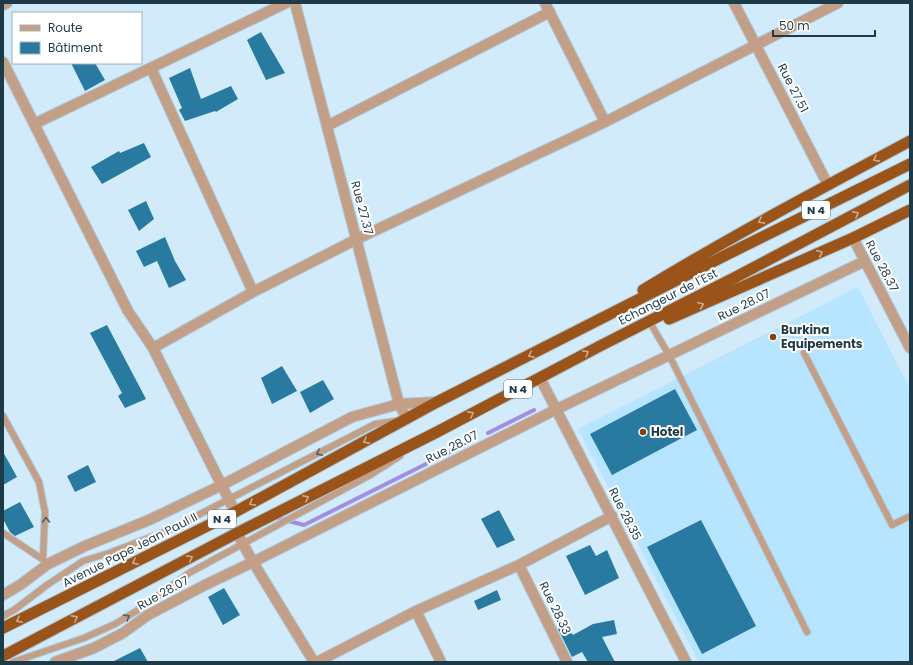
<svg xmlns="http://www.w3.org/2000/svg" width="913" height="665" font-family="Poppins,sans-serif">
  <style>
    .built { fill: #b7e5ff }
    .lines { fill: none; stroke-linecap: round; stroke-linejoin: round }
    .stream { stroke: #a18ee2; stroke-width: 4 }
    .building { fill: #287aa1 }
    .service-casing { stroke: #adc8d7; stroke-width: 8 }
    .minor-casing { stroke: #adc8d7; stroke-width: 12 }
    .trunk-casing { stroke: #adc8d7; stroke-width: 13 }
    .service { stroke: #c49f87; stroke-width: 6 }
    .minor { stroke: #c49f87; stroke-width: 10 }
    .trunk { stroke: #9a541a; stroke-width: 11 }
    .oneway { stroke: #ccaa8c }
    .oneway2 { stroke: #575d5f }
    .poi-dot { fill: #84430d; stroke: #fff; stroke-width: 1.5 }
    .labels { text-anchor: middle; stroke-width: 4; stroke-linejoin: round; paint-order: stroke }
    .shield { fill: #fff; stroke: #617580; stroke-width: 1 }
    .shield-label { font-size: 11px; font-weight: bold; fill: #1d3a49 }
    .street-label { font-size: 12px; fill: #1d3a49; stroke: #fff }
    .poi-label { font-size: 12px; font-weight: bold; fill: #1d3a49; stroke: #fff; text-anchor: start }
  </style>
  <rect width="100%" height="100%" fill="#d1ebfb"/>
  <!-- built -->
  <path class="built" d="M858,287L910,389V662H699L578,429Z"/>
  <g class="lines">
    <!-- stream -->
    <path class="stream" d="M488,433L534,410
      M273,517L304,525L464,445"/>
  </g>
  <!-- building -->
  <path class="building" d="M261,32L285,73L266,80L247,40Z
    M71,63H95L105,80L85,91Z
    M190,68L201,99L231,86L238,99L216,112L215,111L185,121L179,110L182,108L169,78Z
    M144,143L151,157L102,184L91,167L119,151L120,153Z
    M146,201L154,219L139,231L128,210Z
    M165,237L175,261L186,280L169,288L157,261L144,267L136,251Z
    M107,325L146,399L125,408L118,396L122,393L90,333Z
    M282,366L297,391L272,404L261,378Z
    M323,380L334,399L310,413L300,392Z
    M675,389L697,430L612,475L590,434Z
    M3,452L17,477L3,485Z
    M88,465L96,482L75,492L67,476Z
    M20,502L34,527L15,536L10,532L3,519V511Z
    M499,510L515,540L497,548L481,519Z
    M701,520L756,626L702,654L647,547Z
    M590,545L596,556L607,550L619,578L585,595L566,556Z
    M224,588L240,615L223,625L208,597Z
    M497,590L501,600L478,610L474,601Z
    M614,620L617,634L602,637L615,662H588L582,652L572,657L558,629L565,625L573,635L593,624Z
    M140,648L148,662H112Z"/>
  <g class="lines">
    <!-- service casing -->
    <g class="service-casing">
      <path id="service" d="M652,326L669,355L807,632
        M804,353L892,525L910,516
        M3,416L39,482L45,512L43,558
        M3,533L45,561
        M3,616L14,610L47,585L83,561L109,553L167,531L375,424L396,421
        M13,662L84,638L115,624L143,607L189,573L372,474L400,456"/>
    </g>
    <!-- minor casing -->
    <g class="minor-casing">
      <path id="minor" d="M295,3L399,404L407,419
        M545,3L605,122
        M734,3L828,185
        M3,5L7,3
        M3,62L128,311L153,348L235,512
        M151,68L253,292
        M34,124L286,3
        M327,126L550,12
        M853,238L910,348
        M153,348L253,292L357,239L605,122L838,3
        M540,378L686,662
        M237,533L253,562L314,662
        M519,565L567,662
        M3,595L20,585L48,564L85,546L149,520L222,485L352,417L399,404L437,402
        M416,611L441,662
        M55,662L94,648L123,633L148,615L205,585L253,562L557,409L865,261
        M317,662L416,611L519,565L612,516"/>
    </g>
    <!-- trunk casing -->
    <g class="trunk-casing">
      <path id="trunk" d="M643,290C730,237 820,189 910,141
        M669,319L853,238L910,210
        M3,628L235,512L437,402L722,257L910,164
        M3,656L237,533L437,432L600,346L734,278L910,185"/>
    </g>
    <!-- service -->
    <use href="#service" class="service"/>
    <!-- minor -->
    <use href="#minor" class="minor"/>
    <!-- trunk -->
    <use href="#trunk" class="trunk"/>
  </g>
  <!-- one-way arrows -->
  <defs><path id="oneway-chevron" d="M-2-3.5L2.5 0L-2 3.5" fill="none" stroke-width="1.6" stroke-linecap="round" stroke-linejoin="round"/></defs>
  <g class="oneway">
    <use href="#oneway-chevron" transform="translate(876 159) rotate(152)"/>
    <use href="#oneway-chevron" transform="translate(856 214) rotate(-28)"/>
    <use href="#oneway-chevron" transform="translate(761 221) rotate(151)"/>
    <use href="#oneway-chevron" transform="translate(820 253) rotate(-24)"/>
    <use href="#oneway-chevron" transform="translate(701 305) rotate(-23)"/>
    <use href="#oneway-chevron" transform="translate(586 353) rotate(-28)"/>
    <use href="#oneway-chevron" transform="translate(531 355) rotate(153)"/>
    <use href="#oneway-chevron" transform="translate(471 414) rotate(-28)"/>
    <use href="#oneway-chevron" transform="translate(366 441) rotate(152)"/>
    <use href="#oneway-chevron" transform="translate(306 498) rotate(-27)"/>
    <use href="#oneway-chevron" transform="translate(252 503) rotate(152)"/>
    <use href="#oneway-chevron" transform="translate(190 558) rotate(-28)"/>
    <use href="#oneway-chevron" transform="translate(135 562) rotate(153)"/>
    <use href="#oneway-chevron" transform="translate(75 618) rotate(-28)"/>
    <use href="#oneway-chevron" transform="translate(19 620) rotate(153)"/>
  </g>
  <g class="oneway2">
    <use href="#oneway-chevron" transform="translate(319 453) rotate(153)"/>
    <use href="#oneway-chevron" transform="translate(46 520) rotate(-91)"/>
    <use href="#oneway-chevron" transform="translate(127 617) rotate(-32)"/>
  </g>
  <!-- markers -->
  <g class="poi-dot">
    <circle cx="773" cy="337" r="4"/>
    <circle cx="643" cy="432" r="4"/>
  </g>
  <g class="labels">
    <!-- shield labels -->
    <g class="shield">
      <rect x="802" y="201" width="28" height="18" rx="3"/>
      <rect x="504" y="380" width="28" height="18" rx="3"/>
      <rect x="208" y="510" width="28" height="18" rx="3"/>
    </g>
    <g class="shield-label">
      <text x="816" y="214">N 4</text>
      <text x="518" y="393">N 4</text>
      <text x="222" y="523">N 4</text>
    </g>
    <!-- street labels -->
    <g class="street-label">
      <text transform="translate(793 88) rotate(63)" y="4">Rue 27.51</text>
      <text transform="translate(362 208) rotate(75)" y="4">Rue 27.37</text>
      <text transform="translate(882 266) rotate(62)" y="4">Rue 28.37</text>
      <text transform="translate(668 297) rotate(-27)" y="4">Echangeur de l´Est</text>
      <text transform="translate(744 305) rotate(-26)" y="4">Rue 28.07</text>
      <text transform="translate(452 447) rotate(-27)" y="4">Rue 28.07</text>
      <text transform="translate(625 514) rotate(63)" y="4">Rue 28.35</text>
      <text transform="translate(130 550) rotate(-27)" y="4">Avenue Pape Jean Paul II</text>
      <text transform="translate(163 593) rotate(-29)" y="4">Rue 28.07</text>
      <text transform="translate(555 608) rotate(64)" y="4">Rue 28.33</text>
    </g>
    <!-- poi labels -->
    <g class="poi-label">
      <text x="781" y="334">Burkina<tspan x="781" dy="14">Equipements</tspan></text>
      <text x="651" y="436">Hotel</text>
    </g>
  </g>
  <!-- border -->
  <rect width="913" height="665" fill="none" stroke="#1d3a49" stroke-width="8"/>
  <!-- legend -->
  <rect x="12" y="12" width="130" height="52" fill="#ffffff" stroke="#a5b0b6"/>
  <rect x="20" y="25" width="20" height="6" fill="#c49f87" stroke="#a5b0b6"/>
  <text x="48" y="32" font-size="12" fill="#1d3a49">Route</text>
  <rect x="20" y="42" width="20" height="12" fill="#287aa1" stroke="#a5b0b6"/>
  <text x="48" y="52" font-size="12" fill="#1d3a49">Bâtiment</text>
  <!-- scale -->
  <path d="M773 30v6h102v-6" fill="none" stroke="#1d3a49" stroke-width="2"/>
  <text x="779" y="30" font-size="12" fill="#1d3a49" stroke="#ffffff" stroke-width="3" paint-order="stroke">50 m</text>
</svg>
